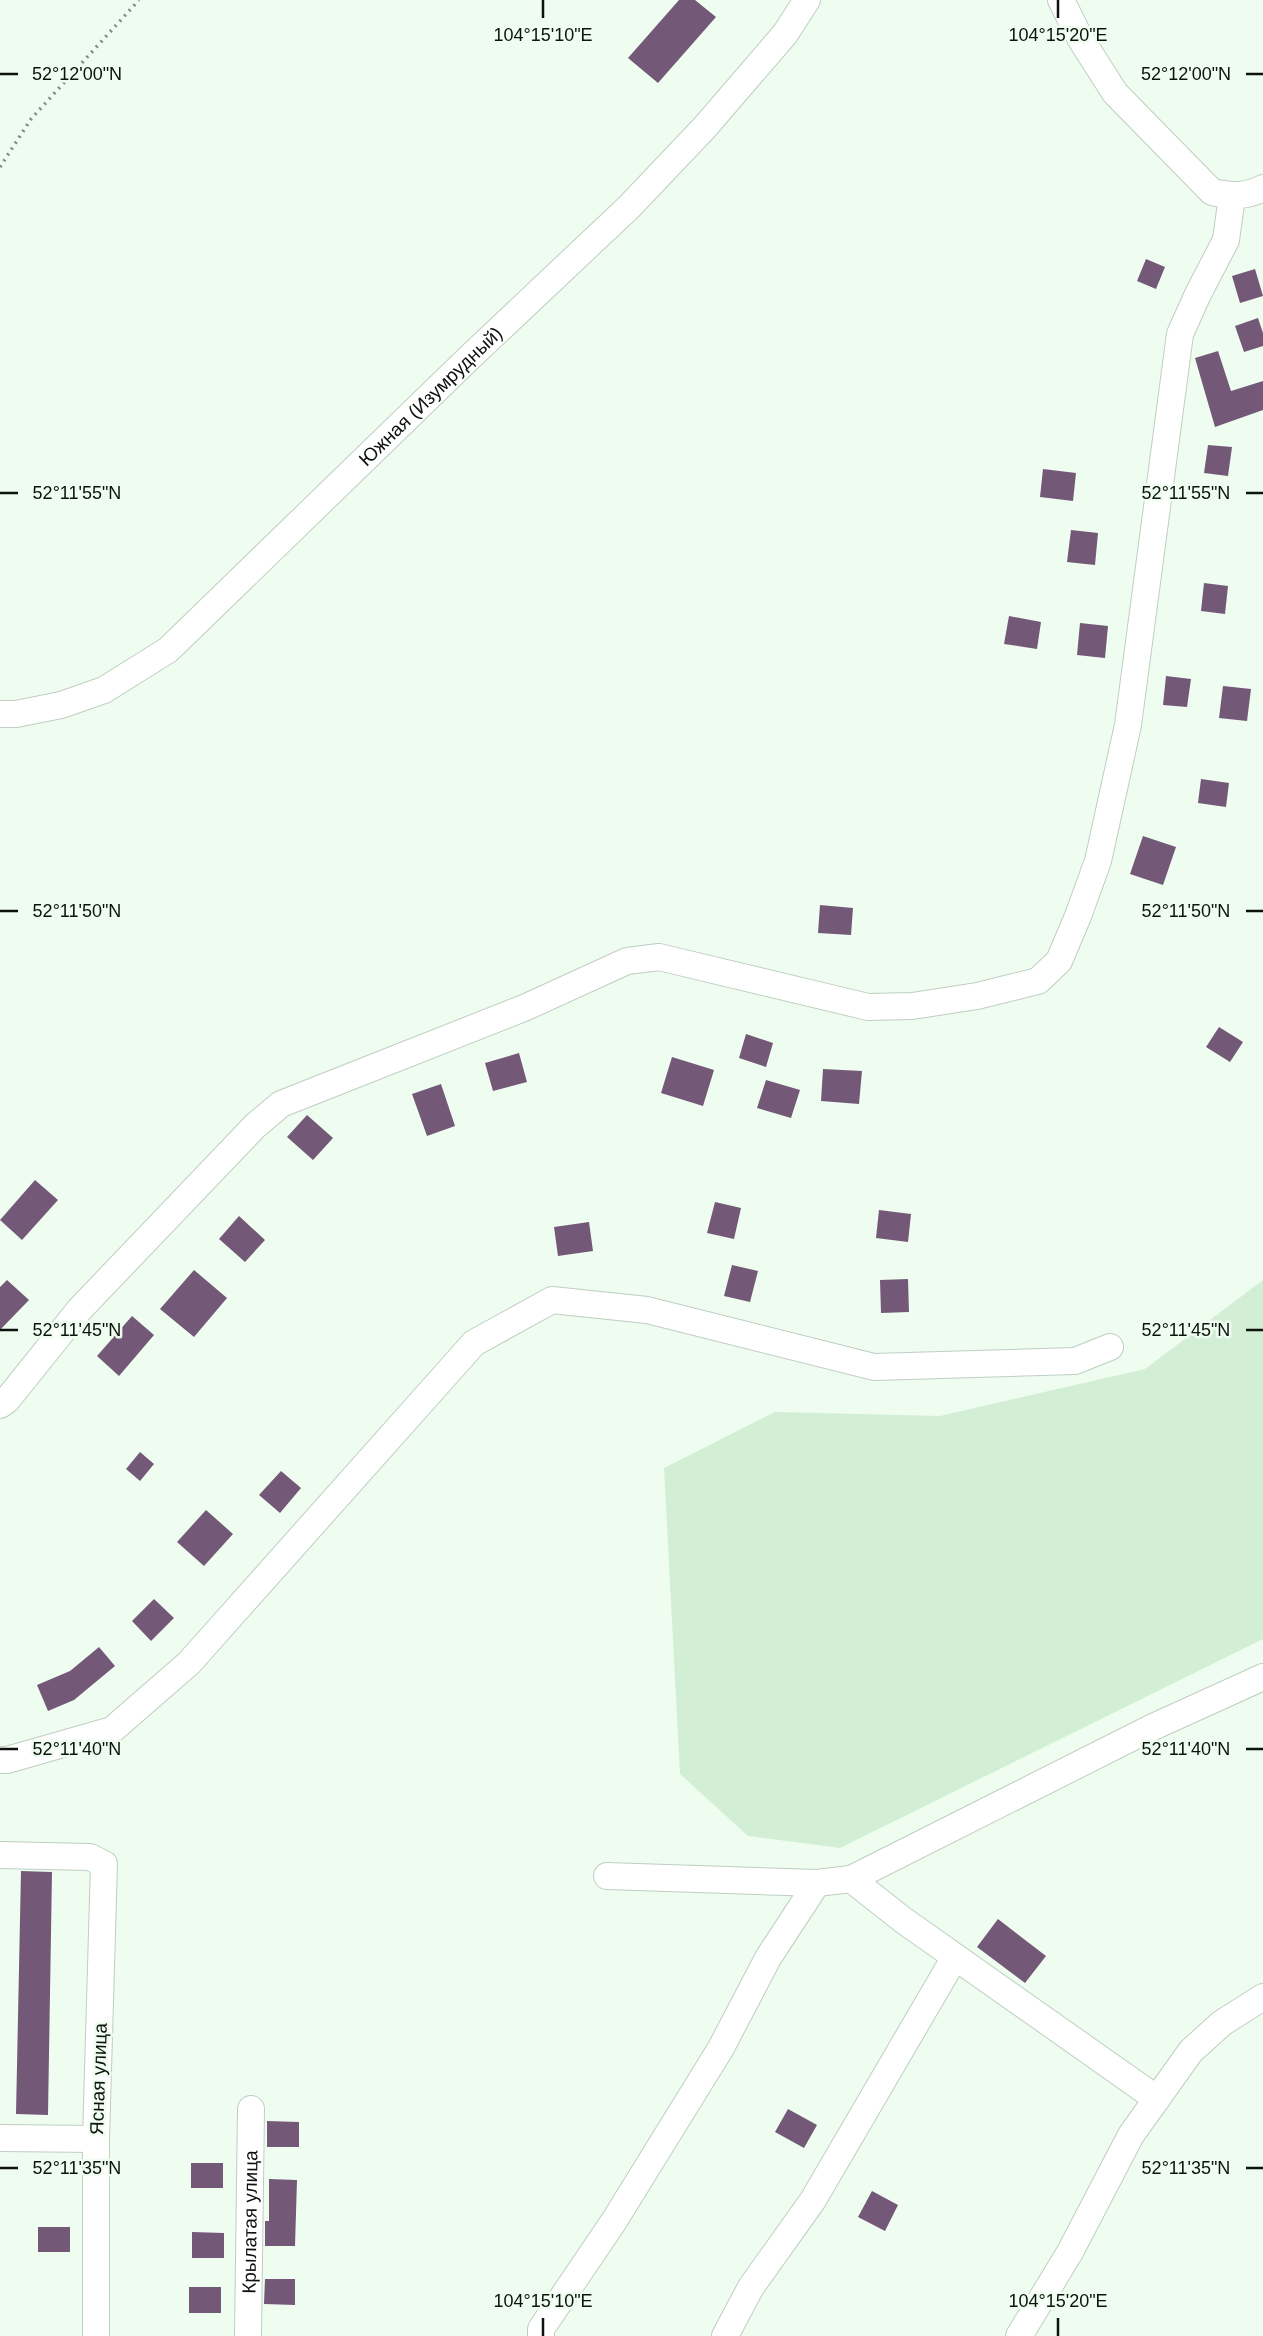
<svg xmlns="http://www.w3.org/2000/svg" width="1263" height="2336" font-family="Helvetica,sans-serif">
  <style>
    .green { fill: #d2efd6 }
    .building { fill: #745878 }
    .lines { fill: none; stroke-linecap: round; stroke-linejoin: round }
    .minor-casing { stroke: #bfcec1; stroke-width: 28 }
    .path { stroke: #818b82; stroke-width: 3.5; stroke-dasharray: 2 5; stroke-linecap: butt }
    .minor { stroke: #fff; stroke-width: 26 }
    .ticks { fill: none; stroke: #0d120d; stroke-width: 2.5 }
    .labels { text-anchor: middle; stroke-width: 5; stroke-linejoin: round; paint-order: stroke }
    .street-label { font-size: 19px; fill: #0d120d; stroke: #eefdf0 }
    .ticks-label { font-size: 18px; text-anchor: middle; fill: #0d120d; stroke: #eefdf0; stroke-width: 5; stroke-linejoin: round; paint-order: stroke }
  </style>
  <rect width="100%" height="100%" fill="#eefdf0"/>
  <!-- green -->
  <path class="green" d="M1263,1280V1639L840,1848L748,1836L680,1774L664,1468L775,1412L940,1416L1145,1369Z"/>
  <!-- building -->
  <path class="building" d="M679,0H695L716,17L658,83L628,58Z
    M1146,259L1165,267L1156,289L1137,281Z
    M1255,269L1263,296L1240,303L1232,276Z
    M1258,318L1263,333V346L1244,352L1235,326Z
    M1218,351L1231,391L1263,381V410L1215,427L1195,358Z
    M1208,445L1232,447L1228,476L1204,473Z
    M1043,469L1076,473L1073,501L1040,497Z
    M1071,530L1098,533L1095,565L1067,562Z
    M1204,583L1228,586L1225,614L1201,611Z
    M1009,616L1041,622L1037,649L1004,644Z
    M1080,623L1108,626L1105,658L1077,655Z
    M1166,676L1191,679L1187,707L1163,705Z
    M1223,686L1251,689L1247,721L1219,718Z
    M1201,779L1229,783L1226,807L1198,803Z
    M1143,836L1176,847L1163,885L1130,874Z
    M820,905L853,908L851,935L818,933Z
    M1219,1027L1243,1042L1230,1062L1206,1047Z
    M746,1034L773,1043L766,1067L739,1058Z
    M519,1053L527,1082L493,1091L485,1063Z
    M672,1057L714,1070L703,1106L661,1093Z
    M823,1069L862,1071L859,1104L821,1101Z
    M766,1080L800,1090L791,1118L757,1108Z
    M441,1084L455,1126L427,1136L412,1094Z
    M307,1115L333,1138L313,1160L287,1137Z
    M35,1180L58,1200L22,1240L0,1220Z
    M715,1202L741,1208L734,1239L707,1233Z
    M879,1210L911,1214L908,1242L876,1238Z
    M239,1216L265,1240L245,1262L219,1239Z
    M589,1222L593,1251L558,1256L554,1227Z
    M732,1265L758,1271L750,1302L724,1296Z
    M194,1270L227,1298L194,1337L160,1309Z
    M908,1279L909,1312L881,1313L880,1280Z
    M7,1280L29,1300L0,1330V1287Z
    M132,1316L154,1335L119,1376L97,1356Z
    M140,1452L154,1464L140,1481L126,1469Z
    M281,1471L301,1488L280,1513L259,1495Z
    M206,1510L233,1534L204,1566L177,1542Z
    M154,1599L174,1618L151,1641L132,1621Z
    M99,1647L115,1666L74,1700L48,1711L37,1685L70,1671Z
    M21,1871L52,1872L48,2115L16,2114Z
    M998,1919L1046,1956L1025,1983L977,1947Z
    M788,2109L817,2125L804,2148L775,2132Z
    M267,2121L299,2122V2147H267Z
    M191,2163H223V2188H191Z
    M269,2179L297,2180L295,2246H265V2221H269Z
    M872,2191L898,2205L885,2231L858,2217Z
    M38,2227H70V2252H38Z
    M192,2232L224,2233V2258H192Z
    M265,2279H295V2305L264,2304Z
    M189,2287H221V2313H189Z"/>
  <g class="lines">
    <!-- minor casing -->
    <g class="minor-casing">
      <g id="minor">
        <path d="M1061,0L1080,38L1115,93L1212,192C1231,196 1246,197 1263,188"/>
        <path id="s1" d="M0,714H16L61,705L104,690L168,650L470,357L629,207L705,127L785,34L807,0"/>
        <path d="M0,1405L7,1400L80,1309L255,1126L281,1104L524,1008L627,961L659,957L868,1007L912,1006L977,996L1038,981L1059,961L1078,916L1098,861L1128,725L1180,334L1198,294L1226,240L1232,196"/>
        <path d="M0,1760H7L112,1730L189,1663L474,1343L552,1300L647,1310L874,1367L1075,1361L1110,1347"/>
        <path d="M0,1855L90,1857L104,1864L96,2139V2336"/>
        <path d="M607,1876L817,1883L851,1879L1153,1727L1263,1677"/>
        <path d="M851,1879L903,1920L1157,2099"/>
        <path d="M0,2138L96,2139"/>
        <path id="s2" d="M248,2336L251,2109"/>
        <path d="M541,2336V2329L614,2221L721,2048L768,1958L817,1883"/>
        <path d="M725,2336L751,2287L813,2200L955,1957"/>
        <path d="M1019,2336L1070,2252L1131,2135L1191,2051L1222,2023L1263,1997"/>
      </g>
    </g>
    <!-- path -->
    <path class="path" d="M0,167L31,119L139,0"/>
    <!-- minor -->
    <use href="#minor" class="minor"/>
  </g>
  <!-- ticks -->
  <path class="ticks" d="M543,0V18M1058,0V18M0,74H18M1246,74H1263M0,493H18M1246,493H1263M0,911H18M1246,911H1263M0,1330H18M1246,1330H1263M0,1749H18M1246,1749H1263M0,2168H18M1246,2168H1263M543,2318V2336M1058,2318V2336"/>
  <g class="labels">
    <!-- street labels -->
    <g class="street-label">
      <text dy="7" stroke="none"><textPath href="#s1" startOffset="548">Южная (Изумрудный)</textPath></text>
      <text transform="translate(98 2079) rotate(-88)" y="7">Ясная улица</text>
      <text dy="7" stroke="none"><textPath href="#s2" startOffset="114">Крылатая улица</textPath></text>
    </g>
  </g>
  <g class="ticks-label">
    <text x="543" y="41">104°15'10"E</text>
    <text x="1058" y="41">104°15'20"E</text>
    <text x="77" y="80">52°12'00"N</text>
    <text x="1186" y="80">52°12'00"N</text>
    <text x="77" y="499">52°11'55"N</text>
    <text x="1186" y="499">52°11'55"N</text>
    <text x="77" y="917">52°11'50"N</text>
    <text x="1186" y="917">52°11'50"N</text>
    <text x="77" y="1336">52°11'45"N</text>
    <text x="1186" y="1336">52°11'45"N</text>
    <text x="77" y="1755">52°11'40"N</text>
    <text x="1186" y="1755">52°11'40"N</text>
    <text x="77" y="2174">52°11'35"N</text>
    <text x="1186" y="2174">52°11'35"N</text>
    <text x="543" y="2307">104°15'10"E</text>
    <text x="1058" y="2307">104°15'20"E</text>
  </g>
</svg>
